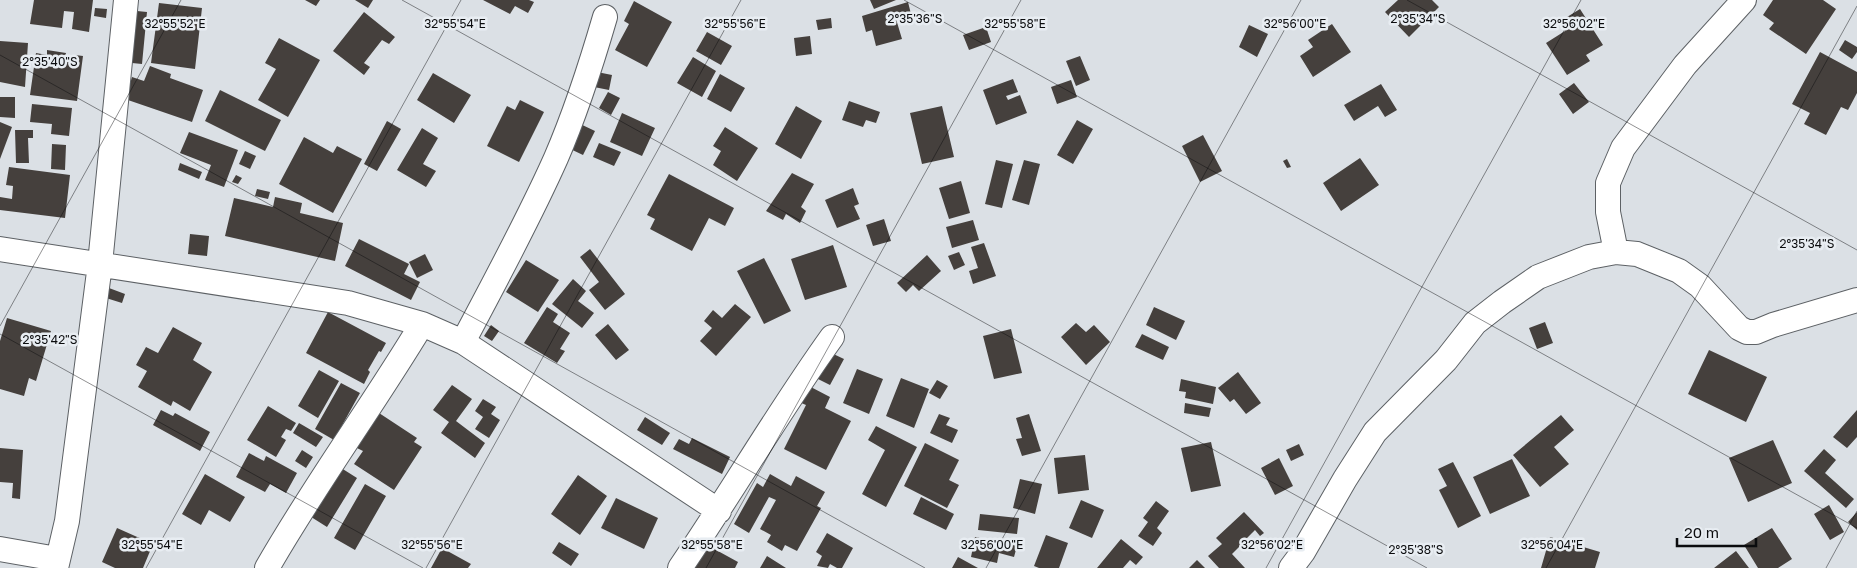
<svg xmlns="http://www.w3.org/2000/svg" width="1857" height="568" font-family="'Golos Text',sans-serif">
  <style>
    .building { fill: #45403d }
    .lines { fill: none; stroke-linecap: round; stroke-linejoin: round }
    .street-casing { stroke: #5d6165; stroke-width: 26 }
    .street { stroke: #fff; stroke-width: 24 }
    .ticks { fill: none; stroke: #0b0c0e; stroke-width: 1; stroke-opacity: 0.45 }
    .ticks-label { font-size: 12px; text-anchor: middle; fill: #0b0c0e; stroke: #e8edf2; stroke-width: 5; stroke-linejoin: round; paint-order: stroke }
  </style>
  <rect width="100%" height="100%" fill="#dbe0e5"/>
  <!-- building -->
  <path class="building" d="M34,0H93L89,32L72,29L74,12L64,11L62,28L30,24Z
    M305,0H320L316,6Z
    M355,0H373L368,8Z
    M483,0H529L534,2L528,13L515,6L510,14Z
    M870,0H896L874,9Z
    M1398,0H1432L1439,7L1409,37L1385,12Z
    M1773,0H1823L1836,9L1806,54L1769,29L1774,23L1763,15Z
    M634,1L672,22L647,67L615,50L629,24L624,21Z
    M908,2L911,14L896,19L902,39L876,46L872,30L866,32L862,16Z
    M159,3L202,8L195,69L151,63Z
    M95,8L107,9L106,18L94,16Z
    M1580,9L1603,45L1586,55L1590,61L1567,75L1546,43L1565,31L1559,22Z
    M137,11L147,12L142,64L132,63Z
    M364,12L395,37L389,44L382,40L364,63L370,67L364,75L333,51Z
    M831,18L832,28L818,30L816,20Z
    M1332,24L1351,52L1313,77L1300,56L1313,47L1308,40Z
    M1249,25L1268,34L1257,57L1239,47Z
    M986,27L991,42L969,50L963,35Z
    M707,32L732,46L721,65L696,51Z
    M810,36L812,54L796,56L794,38Z
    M279,38L320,60L288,117L258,100L276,69L265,63Z
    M1845,40L1857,47V52L1852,59L1839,50Z
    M0,41L28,43L25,87L0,82Z
    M47,50L66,53L65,58L75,60V55L83,56L77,101L30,95L36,53L47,55Z
    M1820,52L1857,72V93L1848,110L1841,107L1826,135L1804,124L1810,113L1792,104Z
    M1080,56L1090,80L1076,86L1066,61Z
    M693,57L716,71L702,97L677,83Z
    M150,66L171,74L170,78L203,90L192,122L125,99L132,77L144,81Z
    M592,71L612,75L609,90L589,86Z
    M433,73L471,95L454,123L417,100Z
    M720,74L745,88L731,112L707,99Z
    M1013,79L1018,92L1006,96L1008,100L1020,95L1027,113L996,125L983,90Z
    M1071,80L1077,97L1057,104L1051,87Z
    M1574,83L1589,102L1573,114L1559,94Z
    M1381,84L1397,110L1385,117L1378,106L1354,121L1344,105Z
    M220,90L281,120L265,151L205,121Z
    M608,92L620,98L611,115L599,108Z
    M0,97H15V118L0,117Z
    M520,100L544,112L519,162L487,146L507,106L515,110Z
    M849,101L880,112L876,123L866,120L863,127L842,120Z
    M32,104L72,108L69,136L51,134L52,124L30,122Z
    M796,106L822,121L801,159L775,144Z
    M942,106L954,157L922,164L910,113Z
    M622,113L655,128L642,156L610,142Z
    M1077,120L1093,129L1073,164L1057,155Z
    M387,121L401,129L377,171L364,164Z
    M0,122L12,127L0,159Z
    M576,122L595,131L583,155L564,146Z
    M725,127L758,148L737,181L713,165L721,151L713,146Z
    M422,128L438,138L423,164L436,171L426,187L397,170Z
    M15,130H33V138H28L29,163H16Z
    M189,132L238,150L224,187L205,180L211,165L180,153Z
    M1203,135L1222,171L1200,182L1182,146Z
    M304,137L333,153L337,146L362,159L333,213L279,184Z
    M599,143L621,152L614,166L593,157Z
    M52,144L66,145L65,170L51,169Z
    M245,151L256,156L250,169L239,164Z
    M1360,158L1379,185L1341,211L1323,183Z
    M1287,159L1291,167L1287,168L1283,161Z
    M996,160L1013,164L1002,208L985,204Z
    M1024,160L1040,164L1029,205L1012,200Z
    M180,163L202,172L199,179L178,170Z
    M9,167L70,175L65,218L0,210V197L12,199L13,186L6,185Z
    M792,173L814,184L801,207L806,211L800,223L786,214L783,220L766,211Z
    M669,174L734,208L725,226L709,218L692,251L650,229L655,219L647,215Z
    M236,175L242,178L238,184L232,182Z
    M961,181L970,213L949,219L939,188Z
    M853,188L859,204L854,206L860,219L837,228L825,200Z
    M257,189L270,192L268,199L255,196Z
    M275,197L302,203L300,213L343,223L335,261L225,236L234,198L273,207Z
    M884,219L891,241L873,246L866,225Z
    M973,220L979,240L952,248L946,227Z
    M190,234L209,236L207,256L188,254Z
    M359,239L409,264L404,274L420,282L411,300L345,266Z
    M984,243L996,276L973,284L969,271L978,268L971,247Z
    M833,245L847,287L805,300L791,259Z
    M590,249L625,294L605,310L589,290L599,282L580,257Z
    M959,252L965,265L954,270L948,256Z
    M425,254L433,270L417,278L409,262Z
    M927,255L941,271L919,291L913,285L906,292L897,283Z
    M764,258L791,311L764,324L737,271Z
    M526,260L559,280L538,312L506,292Z
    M573,279L586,291L578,301L594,313L582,328L552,304Z
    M109,288L125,294L122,303L106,298Z
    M735,304L751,317L716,356L700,341L712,328L704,321L713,310L722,318Z
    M547,307L558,314L553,322L570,333L560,349L565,351L557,363L524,343Z
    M1154,307L1185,321L1176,340L1146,325Z
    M328,312L386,343L381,352L379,351L368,370L370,372L364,384L306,353Z
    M7,318L51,331L36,381L29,378L24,396L0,389V341Z
    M1545,322L1553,343L1537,349L1529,328Z
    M1076,323L1086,332L1094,325L1110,342L1086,365L1061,337Z
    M608,324L629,350L616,360L595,335Z
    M491,325L499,331L492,341L484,336Z
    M173,327L202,343L193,360L212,372L190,411L173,401L171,406L138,387L147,371L136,365L146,347L158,353Z
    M1011,329L1022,373L994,379L983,336Z
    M1142,334L1169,347L1163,360L1135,347Z
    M1709,350L1767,377L1746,422L1688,394Z
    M827,351L844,359L830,385L814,377Z
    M857,369L883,379L869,414L843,403Z
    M319,370L339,381L318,418L298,406Z
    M1238,372L1261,403L1246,414L1234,399L1230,402L1218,388Z
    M901,378L929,389L914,428L886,416Z
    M1181,379L1216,387L1213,404L1185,398L1186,392L1179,391Z
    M937,380L948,386L940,399L929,393Z
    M341,383L360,393L334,440L315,429Z
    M452,385L472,399L456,421L485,443L475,458L441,433L449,422L433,410Z
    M807,385L830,397L825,408L851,421L826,470L784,449L806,405L799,402Z
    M483,399L496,407L491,414L500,420L489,438L475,429L483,417L475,411Z
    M1185,403L1211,408L1209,417L1184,413Z
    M268,406L296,423L291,431L286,429L281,437L286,440L276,457L247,440Z
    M161,410L173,416L175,413L210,432L200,451L153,425Z
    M1857,410V437L1847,448L1833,437Z
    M379,413L417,438L414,442L422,447L394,490L354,464L363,451L357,448Z
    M939,414L950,418L946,425L958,430L952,443L930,433Z
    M1029,414L1041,451L1022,456L1016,439L1022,438L1016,418Z
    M1561,415L1574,430L1554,447L1569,464L1540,487L1513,455Z
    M645,417L670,433L662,445L637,430Z
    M299,423L323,437L316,447L293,433Z
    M876,426L917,447L886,507L862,494L885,450L868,440Z
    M692,438L730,457L722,474L673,449L679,439L689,444Z
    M1773,440L1792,483L1748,502L1729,458Z
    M1211,442L1221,486L1191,492L1181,448Z
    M925,443L959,460L949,480L959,485L947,508L904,486Z
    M1299,444L1304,455L1291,461L1286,450Z
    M0,448L23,450L20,499L12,498L13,483L0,482Z
    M1824,449L1836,460L1825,473L1854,499L1846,508L1804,471Z
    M302,450L313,457L306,468L295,461Z
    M249,453L264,461L266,456L297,473L286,493L270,484L265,492L236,477Z
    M1085,455L1089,490L1058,494L1054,458Z
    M1279,458L1293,486L1275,495L1261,468Z
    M1512,459L1530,496L1490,514L1473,477Z
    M1453,462L1481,516L1458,528L1439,490L1447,486L1438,469Z
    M338,466L357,478L327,527L308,515Z
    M205,474L245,497L230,522L209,510L201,525L182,514Z
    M770,474L791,486L796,476L825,492L817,506L821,508L797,551L785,545L782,551L767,542L771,535L760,529L776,500L769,497L749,533L734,524L757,483L763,487Z
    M578,475L607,496L580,535L551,514Z
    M1020,479L1042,484L1035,514L1013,508Z
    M365,484L386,496L355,550L334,538Z
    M921,497L954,514L946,530L913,514Z
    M616,498L658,518L644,549L601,528Z
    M1081,500L1104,510L1092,538L1069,528Z
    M1156,501L1169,511L1157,528L1162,533L1153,546L1138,536L1148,522L1143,518Z
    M1829,505L1844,532L1830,540L1814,514Z
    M1244,512L1264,533L1260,536L1255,530L1246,539L1252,544L1245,551L1240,546L1232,554L1245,568H1219L1208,556L1222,544L1216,538Z
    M1857,512V530L1848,522Z
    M980,514L1019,518L1017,534L978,530Z
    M117,528L153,544L143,568H115L102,562Z
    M1772,528L1792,559L1778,568H1758L1744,545Z
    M827,533L853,548L842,568H837L830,564L828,568L817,566L822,556L816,552Z
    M1046,535L1068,543L1059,568H1039L1034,566Z
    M975,537L1017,546L1014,557L999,553L997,563L971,557Z
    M1550,537L1600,552L1595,568H1541Z
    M1121,539L1143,557L1136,565L1130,560L1123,568H1097Z
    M559,542L579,554L571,566L552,553Z
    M707,545L738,562L735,568H694Z
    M442,548L471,564L468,568H431Z
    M1736,551L1749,568H1714Z
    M767,556L786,568H760Z
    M958,557L978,568H952Z
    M1197,560L1205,568H1189Z"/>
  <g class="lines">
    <!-- street casing -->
    <g class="street-casing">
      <path id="street" d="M0,249L348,303L422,324L463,342L719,511
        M1616,252L1608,212V183L1623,148L1685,65L1744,0
        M463,342C495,281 528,221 556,158C576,112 591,65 605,17
        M0,549L57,559
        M56,568L67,521L100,264L126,0
        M267,568C315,484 372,407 422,324
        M680,568C732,492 778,412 832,337
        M1291,568L1303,552L1345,479L1375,432L1446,360L1475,323L1502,302L1538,277L1589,257L1616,252L1637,254L1679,271L1700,286L1739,328L1747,332H1756L1773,325L1857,300"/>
    </g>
    <!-- street -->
    <use href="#street" class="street"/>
  </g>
  <!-- ticks -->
  <path class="ticks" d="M402,0L1427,568M904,0L1857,528M1407,0L1857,250M0,55L925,568M0,326L181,0M0,334L423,568M146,568L461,0M426,568L741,0M706,568L1021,0M986,568L1301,0M1266,568L1581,0M1546,568L1857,6M1826,568L1857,511"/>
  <g class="ticks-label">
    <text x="915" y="23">2°35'36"S</text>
    <text x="1418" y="23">2°35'34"S</text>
    <text x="1015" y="28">32°55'58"E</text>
    <text x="1295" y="28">32°56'00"E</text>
    <text x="175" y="28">32°55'52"E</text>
    <text x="455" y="28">32°55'54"E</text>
    <text x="735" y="28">32°55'56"E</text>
    <text x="1574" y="28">32°56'02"E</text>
    <text x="50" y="66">2°35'40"S</text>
    <text x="1807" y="248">2°35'34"S</text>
    <text x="50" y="344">2°35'42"S</text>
    <text x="152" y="549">32°55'54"E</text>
    <text x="432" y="549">32°55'56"E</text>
    <text x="712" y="549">32°55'58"E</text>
    <text x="992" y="549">32°56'00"E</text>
    <text x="1272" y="549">32°56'02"E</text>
    <text x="1552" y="549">32°56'04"E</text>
    <text x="1416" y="554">2°35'38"S</text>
  </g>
  <!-- scale -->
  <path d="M1677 538v8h79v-8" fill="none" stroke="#0b0c0e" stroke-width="2.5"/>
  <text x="1684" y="538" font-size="15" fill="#0b0c0e" stroke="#e8edf2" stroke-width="4" paint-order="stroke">20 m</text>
</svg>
